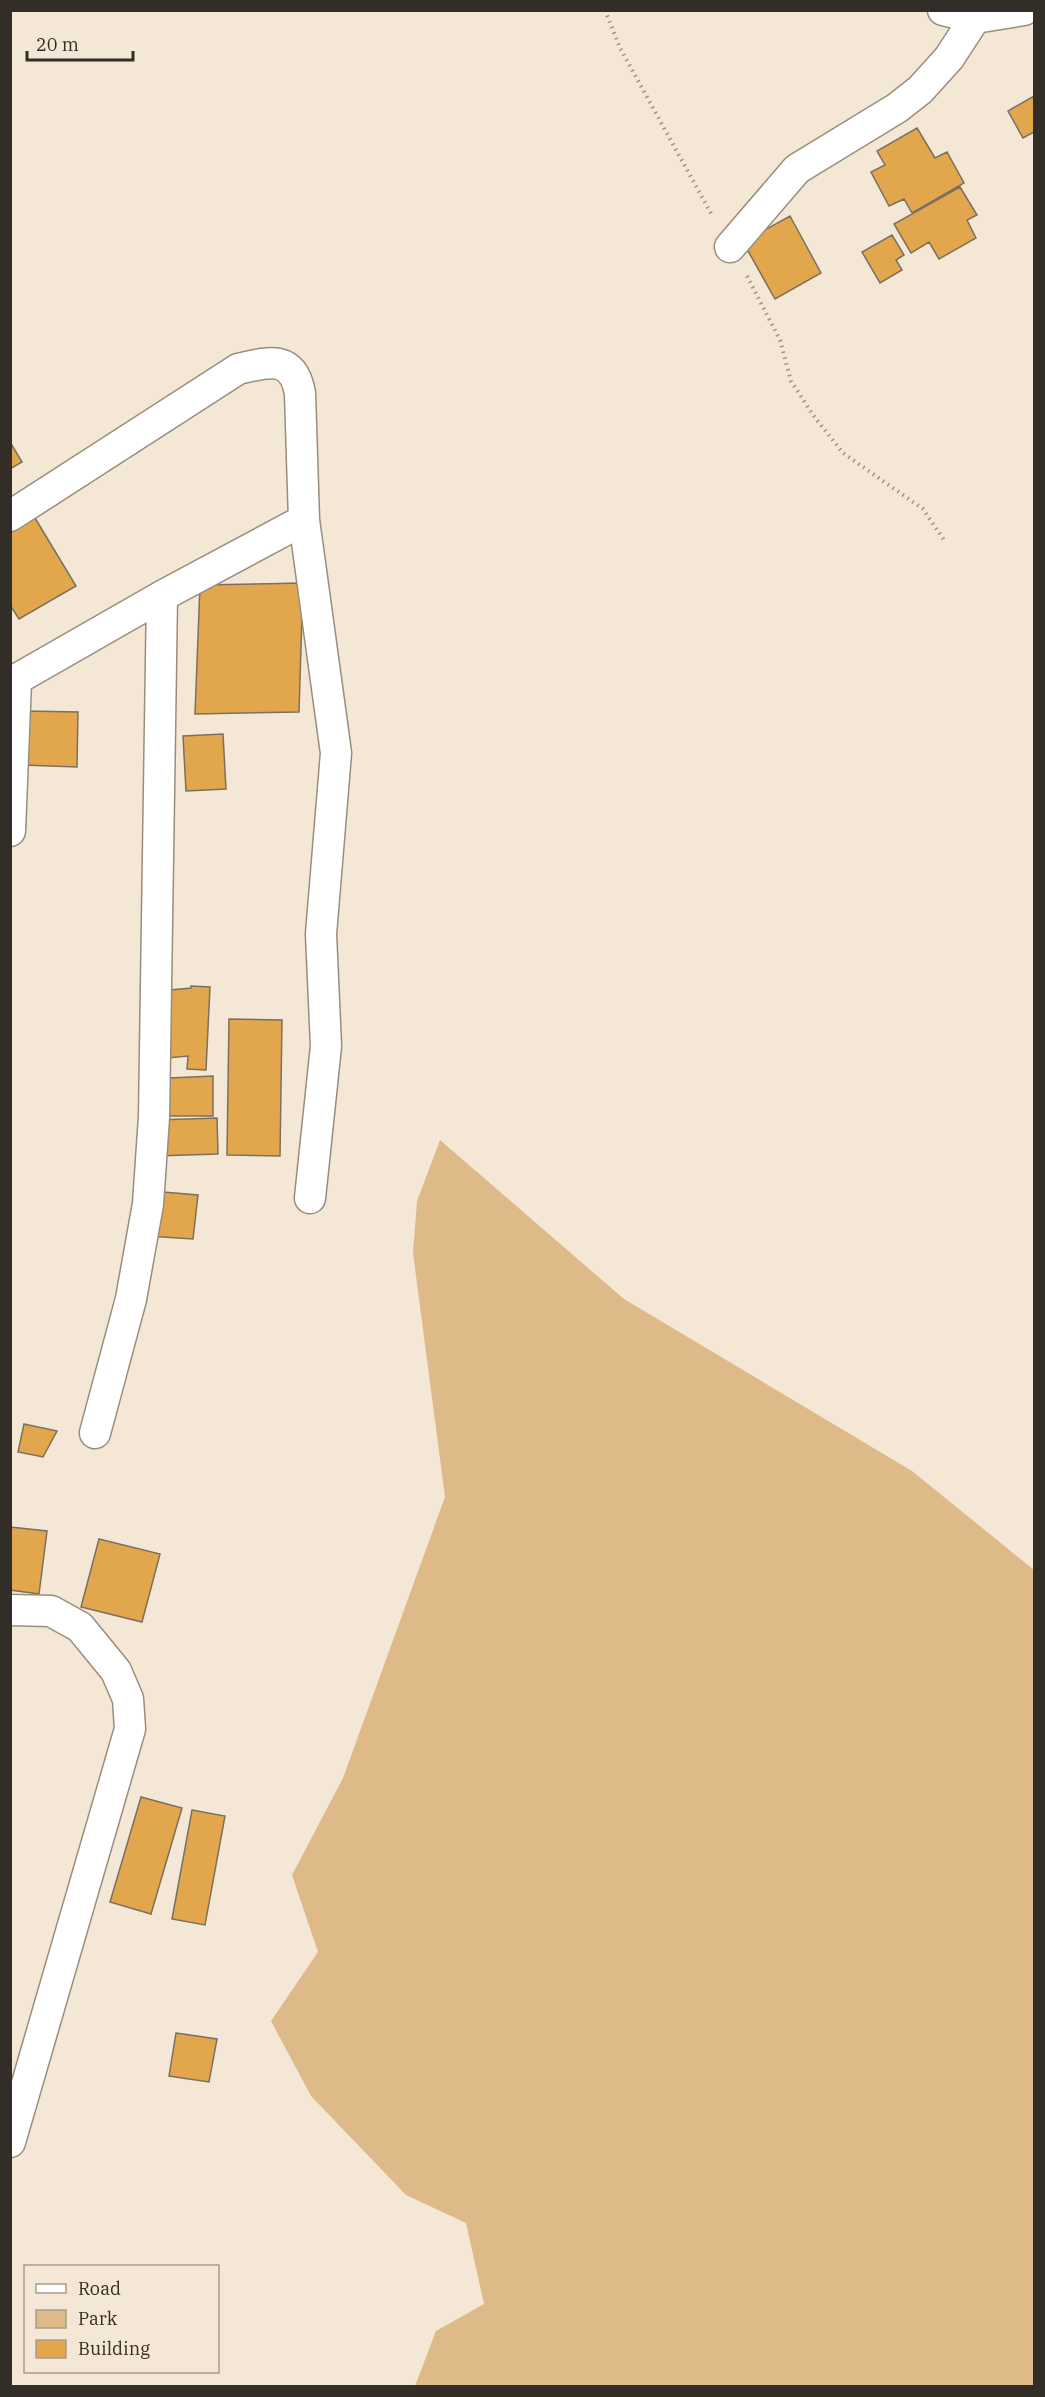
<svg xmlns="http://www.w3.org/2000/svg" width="1045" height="2397" font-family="'IBM Plex Serif',serif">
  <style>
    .green { fill: #deba89 }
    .building { fill: #e2a74c; stroke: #7b7060; stroke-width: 1.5 }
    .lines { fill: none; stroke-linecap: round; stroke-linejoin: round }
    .minor-casing { stroke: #998d7d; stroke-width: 33 }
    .path { stroke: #9d9487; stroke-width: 4; stroke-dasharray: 1.5 4.5; stroke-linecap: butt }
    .minor { stroke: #fff; stroke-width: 30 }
  </style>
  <rect width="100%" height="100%" fill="#f4e7d5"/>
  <!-- green -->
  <path class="green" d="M440,1140L624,1299L912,1471L1034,1570V2386H415L436,2331L484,2304L466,2223L406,2195L311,2096L271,2021L318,1952L292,1875L343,1778L445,1497L413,1253L417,1201Z"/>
  <!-- building -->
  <path class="building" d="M1034,96V132L1023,138L1008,111Z
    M917,128L935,158L947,152L964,183L912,213L904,199L889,206L871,172L885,165L877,151Z
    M960,187L977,215L967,220L976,238L939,259L929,242L911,253L894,224Z
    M790,216L821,273L775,299L743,242Z
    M892,235L904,255L896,260L902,270L880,283L862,252Z
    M10,442L22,462L10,469Z
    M35,518L76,586L19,619L10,605V533Z
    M303,583L299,712L195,714L200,585Z
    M25,711L78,712L77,767L23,765Z
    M223,734L226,789L186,791L183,736Z
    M191,986L210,987L206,1070L187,1069L188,1056L157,1059L160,991L191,988Z
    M229,1019L282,1020L280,1156L227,1155Z
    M213,1076V1116H155L169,1078Z
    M217,1118L218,1154L156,1156V1120Z
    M151,1191L198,1195L193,1239L147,1236Z
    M24,1424L57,1431L43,1457L18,1452Z
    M10,1527L47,1531L39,1594L10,1590Z
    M99,1539L160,1554L142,1622L81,1607Z
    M141,1797L182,1808L151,1914L110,1902Z
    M192,1810L225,1816L205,1925L172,1919Z
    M176,2033L217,2039L209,2082L169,2076Z"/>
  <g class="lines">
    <!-- minor casing -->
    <g class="minor-casing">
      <path id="minor" d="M943,10L975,18L1024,10
        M730,247L797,169L897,108L920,90L949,58L975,18
        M10,516L238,369C268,362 293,354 300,393L304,520L336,753L321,934L326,1046L310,1198
        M10,683L162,596L304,520
        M10,831L16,681
        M95,1433L131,1299L148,1204L154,1117L162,596
        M10,1610L51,1611L80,1627L116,1671L128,1699L130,1729L10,2142"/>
    </g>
    <!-- path -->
    <path class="path" d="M605,10L620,48L713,217
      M747,276L780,340L791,381L813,415L843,453L923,509L944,540"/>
    <!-- minor -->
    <use href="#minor" class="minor"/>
  </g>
  <!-- border -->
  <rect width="1045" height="2397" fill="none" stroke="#322d26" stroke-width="24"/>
  <!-- legend -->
  <rect x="24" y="2265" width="195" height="108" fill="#f4e7d5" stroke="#a69d8f" stroke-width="1.5"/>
  <rect x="36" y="2284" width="30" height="9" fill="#ffffff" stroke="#a69d8f" stroke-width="1.5"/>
  <text x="78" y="2295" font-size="18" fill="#322d26">Road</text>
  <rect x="36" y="2310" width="30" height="18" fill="#deba89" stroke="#a69d8f" stroke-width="1.5"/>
  <text x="78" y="2325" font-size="18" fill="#322d26">Park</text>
  <rect x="36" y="2340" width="30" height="18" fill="#e2a74c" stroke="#a69d8f" stroke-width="1.5"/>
  <text x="78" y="2355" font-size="18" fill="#322d26">Building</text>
  <!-- scale -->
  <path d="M27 51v9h106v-9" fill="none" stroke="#322d26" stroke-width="3"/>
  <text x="36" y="51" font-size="18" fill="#322d26" stroke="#f4e7d5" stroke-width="4.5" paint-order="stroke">20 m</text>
</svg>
